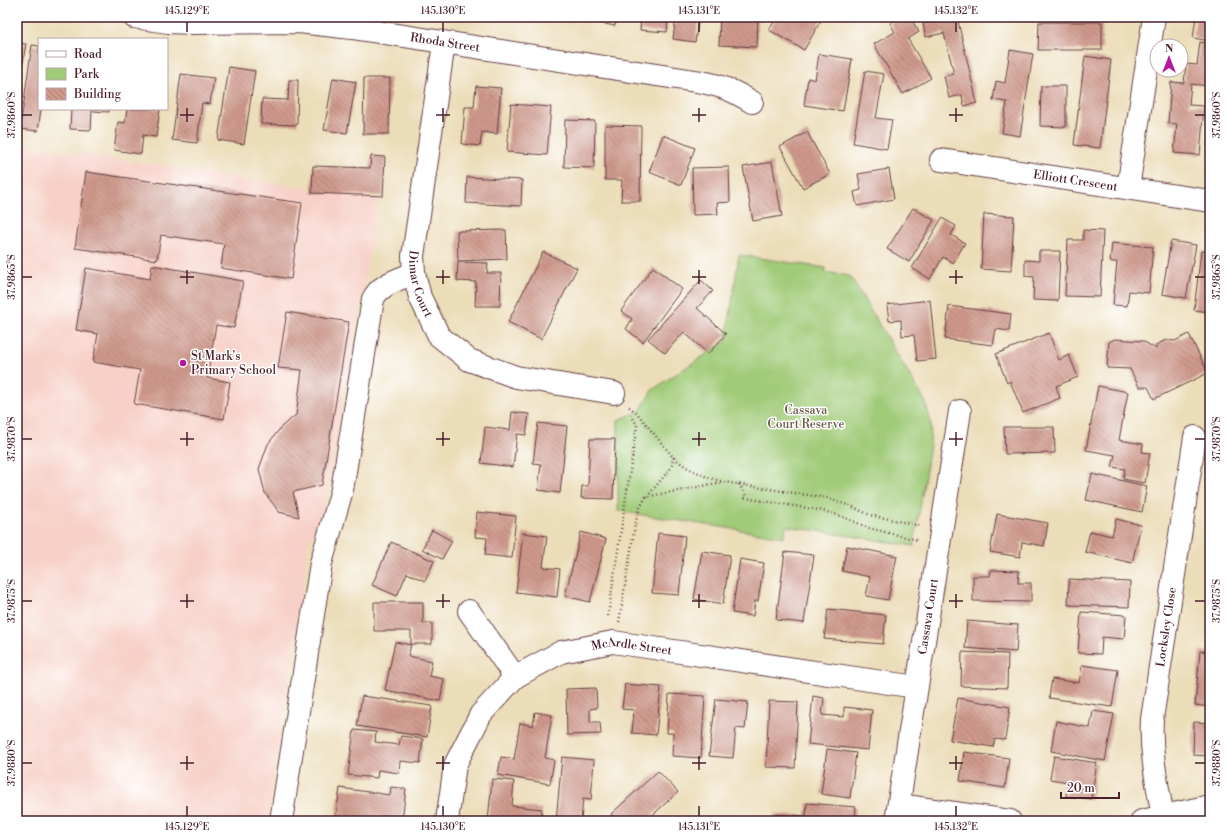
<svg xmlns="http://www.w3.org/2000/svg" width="1227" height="838" font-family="'Libre Bodoni',serif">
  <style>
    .built { fill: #f7d1c7 }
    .park { fill: #a0cb78; stroke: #757552 }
    .building { fill: url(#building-back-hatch) }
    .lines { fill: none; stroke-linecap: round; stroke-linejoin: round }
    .minor-casing { stroke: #623c40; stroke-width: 24 }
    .path { stroke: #623c40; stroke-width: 2.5; stroke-dasharray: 1 3; stroke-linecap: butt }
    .minor { stroke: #fff; stroke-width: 22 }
    .ticks { fill: none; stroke: #4a1f2b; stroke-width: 1.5 }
    .poi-dot { fill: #b5179e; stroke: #fff; stroke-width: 1.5 }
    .labels { text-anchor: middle; stroke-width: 3; stroke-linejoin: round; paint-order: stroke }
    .street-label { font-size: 12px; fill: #4a1f2b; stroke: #fff }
    .poi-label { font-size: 12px; fill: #4a1f2b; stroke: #fff; text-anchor: start }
    .park-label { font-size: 12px; fill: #685b46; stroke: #fff }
    .neatline { fill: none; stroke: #4a1f2b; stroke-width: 1.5 }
    .ticks-label { font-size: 10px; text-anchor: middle; fill: #4a1f2b }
  </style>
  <defs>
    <pattern id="building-back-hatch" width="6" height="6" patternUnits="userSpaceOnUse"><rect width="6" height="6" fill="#cf9a8c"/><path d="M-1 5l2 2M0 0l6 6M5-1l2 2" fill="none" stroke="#aa7d73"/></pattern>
  </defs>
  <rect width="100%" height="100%" fill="#fff"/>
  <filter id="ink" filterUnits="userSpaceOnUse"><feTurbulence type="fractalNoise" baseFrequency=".025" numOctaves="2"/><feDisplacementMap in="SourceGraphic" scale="8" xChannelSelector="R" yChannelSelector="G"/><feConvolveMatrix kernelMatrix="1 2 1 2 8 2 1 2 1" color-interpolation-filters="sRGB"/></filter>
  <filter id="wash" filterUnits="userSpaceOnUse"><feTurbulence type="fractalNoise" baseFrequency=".012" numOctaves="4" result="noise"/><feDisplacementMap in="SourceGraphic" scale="16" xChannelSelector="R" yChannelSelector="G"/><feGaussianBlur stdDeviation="0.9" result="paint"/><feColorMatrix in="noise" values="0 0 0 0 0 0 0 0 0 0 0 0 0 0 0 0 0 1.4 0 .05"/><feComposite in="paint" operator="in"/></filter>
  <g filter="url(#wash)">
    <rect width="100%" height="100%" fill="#ecddb9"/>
    <!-- built -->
    <path class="built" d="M18,144L379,199L321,526L315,534L310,535L268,821H17V151Z"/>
    <!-- park -->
    <path class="park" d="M739,255L826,268L825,272L850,276L925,401L931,423L930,445L914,546L786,526L784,537L618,511V420L640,411L652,390L726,341Z"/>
    <g id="blocks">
      <!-- building -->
      <path class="building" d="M585,17H617L615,26L585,20Z
        M641,17H668L667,32L640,30Z
        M676,17H699L695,42L673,39Z
        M720,17H758L757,47L719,45Z
        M777,17H823L804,50L769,30Z
        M900,17H910L919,32L908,39L931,78L903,94L874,44L895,32L890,23Z
        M951,17H957L977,103L964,106L962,95L949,98L944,76L954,74L944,33L926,37L923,24Z
        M1196,17H1210V41L1193,38Z
        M1039,22H1102V50H1038Z
        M1200,42L1210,44V86L1191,84L1189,105L1204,106L1200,155L1174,153L1177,124L1168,123L1171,82L1184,83L1186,64L1197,65Z
        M17,43L26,44L18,89H17Z
        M32,45L39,46V109H41L38,131L20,129Z
        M1010,50L1033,54L1020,136L1002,133L1007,102L993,100L996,81L1005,83Z
        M819,54L852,59L843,111L804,105L808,78L815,80Z
        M1085,56L1111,60L1100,148L1074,145Z
        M229,67L255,71L244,144L218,140Z
        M865,71L884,74L876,118L892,120L887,149L853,143Z
        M181,74L214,78L210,104L202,103L197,143L172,140Z
        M333,78L356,82L347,133L324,130Z
        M364,78H390L389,134H363Z
        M289,80H298L297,125L261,124L262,99L288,100Z
        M476,86L501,88L497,134L482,132L480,146L462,144L465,107H474Z
        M1041,86H1066V127L1040,126Z
        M511,104L551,107L547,155L507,152Z
        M71,109H109V112L92,111L91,130L70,129Z
        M127,109H160L156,137L143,135L141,154L114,150L118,122L125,123Z
        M565,120L595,121L594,168L564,167Z
        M605,125L641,126L640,201H621L622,180H605Z
        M807,132L830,174L803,188L780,147Z
        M663,135L695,148L681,185L649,172Z
        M371,156L385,157L383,196L312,193L313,166L370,168Z
        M772,162L782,216L753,221L743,167Z
        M729,167L730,202L717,203L718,214L693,215L692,168Z
        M889,169L894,199L857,206L854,192L861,190L858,174Z
        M86,172L302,203L291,279L221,268L224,244L161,235L157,260L75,248Z
        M467,177L522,180L521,206L466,203Z
        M913,208L934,220L909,262L887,249Z
        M984,214L1014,216L1011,271L981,269Z
        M942,218L956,226L951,235L965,243L953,263L943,257L930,279L912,268Z
        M506,230L507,259L458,261L457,231Z
        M1083,230L1103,231L1100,297L1065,296L1068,240H1083Z
        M1171,241L1196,245L1186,298L1162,294Z
        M1112,243L1153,247L1149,293L1129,291L1127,306L1113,305L1117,262H1110Z
        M1039,251H1060L1058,301L1033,300L1034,277L1025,276V260L1039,261Z
        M1201,251L1210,252V312L1194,310Z
        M543,252L577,268L541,339L508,322Z
        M458,262L488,263L487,273H501L500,306H475L476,282L457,281Z
        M152,265L243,281L234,328L216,325L207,378L230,382L224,419L134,404L140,370L93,362L98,334L76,330L86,268L150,279Z
        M653,267L682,289L643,342L626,329L632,319L621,311Z
        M701,280L713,291L697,308L726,334L708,354L684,332L665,353L648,339Z
        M930,300L936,359L917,361L914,335L902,336L901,320L889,321L887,305Z
        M949,306L1011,314L1009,331L996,329L993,345L945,339Z
        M287,312L349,322L322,485L293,492L299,517L279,512L265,493L259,469L268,444L282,426L296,415L302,370L278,368Z
        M1049,333L1059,360L1069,355L1078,377L1056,386L1060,398L1023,413L1010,381L1007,383L996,354Z
        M1189,334L1208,373L1154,399L1148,387H1139L1130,369L1107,368L1109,342L1115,339L1143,341L1156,349V345L1166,340L1175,341Z
        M1098,386L1128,392L1119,440L1143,444L1142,452L1150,453L1145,483L1123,479L1125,469L1112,467L1115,455L1086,450Z
        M512,412L529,414L526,435L517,434L513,467L481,463L485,427L510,430Z
        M538,423L567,426L560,493L538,490L541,464L533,463Z
        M1004,427H1054L1055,453L1005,454Z
        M590,439H615L613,499L581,498L582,486H588Z
        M1092,474L1147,486L1142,512L1086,500Z
        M477,512L516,516L512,558L485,555L487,538L475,537Z
        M997,514L1048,523L1044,546L1022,542L1020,557L990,552Z
        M1116,519L1141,525L1132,563L1085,552L1090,531L1112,536Z
        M432,530L452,541L442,559L422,549Z
        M581,532L606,539L590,602L565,596Z
        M523,533L547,536L543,567L560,569L557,597L516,592Z
        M658,533L685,536L679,595L652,593Z
        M391,542L434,561L425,581L407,573L397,596L372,585Z
        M847,546L897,556L888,600L866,596L870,577L842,571Z
        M702,551L730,555L723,604L694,599Z
        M785,552L814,555L804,623L776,620Z
        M740,559L764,563L758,601H755L753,616L732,613Z
        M991,570L1019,571L1018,583H1031V602L973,601V576H990Z
        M1069,579L1130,582L1129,607L1068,605Z
        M374,602H423V623H432V644H411V631H374Z
        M828,609L886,615L883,644L824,639Z
        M1081,612L1126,615L1124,639L1102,637L1101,654L1078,653Z
        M967,621L1018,625L1016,652L965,648Z
        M395,642L411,645L408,656L432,661L429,676L444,679L440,701L385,690Z
        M1200,651L1210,652V707L1195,705Z
        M962,652L1008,654L1007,688L961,686Z
        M1082,665L1118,670L1112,707L1049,698L1052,679L1079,683Z
        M625,684L661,687L656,735L632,733L634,710L622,709Z
        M596,688L597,708L590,709V722H600L601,734L567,735L566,689Z
        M669,694L705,696L701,758L672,756L673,733H667Z
        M362,696L432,706L427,737L357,726Z
        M813,696L824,698L822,715L844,717V707L872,710L868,750L808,744Z
        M958,698L1010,707L1005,740L995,739L993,747L950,740Z
        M716,699L748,702L745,729L736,728L733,758L709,756Z
        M769,701L798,702L795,768L766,767Z
        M1093,711L1114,714L1105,761L1051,751L1056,721L1090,728Z
        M535,712L552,715L545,758L554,760L550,784L498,775L501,757L514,759L520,723L533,726Z
        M1194,722L1210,723V756L1193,755Z
        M354,730L376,732L375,742L399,745L401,736L423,739L420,763L400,761L399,773L378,770L377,778L348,775Z
        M827,749L856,753L850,798L821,794Z
        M964,752L1009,758L1005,788L960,781Z
        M1054,756L1097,763L1091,799L1066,796L1068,782L1050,779Z
        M562,757L594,760L591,800L583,799L581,821H556Z
        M658,771L678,792L646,821H618L611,814Z
        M492,779L514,781L512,806L542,809L541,821H488Z
        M391,787L406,789L402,821H335L340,788L390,795Z
        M807,803L856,807L855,821H774V814L806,816Z"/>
    </g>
  </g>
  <g filter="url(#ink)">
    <use href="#blocks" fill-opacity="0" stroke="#623c40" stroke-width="1"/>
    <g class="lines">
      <!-- minor casing -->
      <g class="minor-casing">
        <g id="minor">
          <path id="s1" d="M134,17L168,22L192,23L299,22L352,28L702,82C722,86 734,91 752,102"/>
          <path id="s2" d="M444,43L413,256L414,273L420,297L439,336L469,360L516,377L614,393"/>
          <path id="s3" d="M941,160L1210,201"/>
          <path d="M1128,188L1154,17"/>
          <path d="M469,611L515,677"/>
          <path d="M899,805L1010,821"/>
          <path id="s4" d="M1163,816C1157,784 1150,752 1152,719L1195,437"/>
          <path d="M281,821L321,563L342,490L373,299C380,284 400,279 414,273"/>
          <path id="s5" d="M447,821L455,765L481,714L515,677L561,652L613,642L916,687"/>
          <path id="s6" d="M896,821L960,411"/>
          <path d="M1142,821L1210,806"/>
        </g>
      </g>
      <!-- path -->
      <path class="path" d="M629,407L636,412L673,457L686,467L707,477L724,482L827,498L853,507L870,515L921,526
        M739,484L746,496L745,498L819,510L838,515L869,528L917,540
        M647,497L670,469L672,465L673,457
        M608,616L637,425L631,415
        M619,622L635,525L639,509L646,497L723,482"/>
      <!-- minor -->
      <use href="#minor" class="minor"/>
    </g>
  </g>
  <!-- ticks -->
  <path class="ticks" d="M187,22V32M443,22V32M699,22V32M956,22V32M187,108V122M443,108V122M699,108V122M956,108V122M22,115H32M180,115H194M436,115H450M692,115H706M949,115H963M1195,115H1205M187,270V284M443,270V284M699,270V284M956,270V284M22,277H32M180,277H194M436,277H450M692,277H706M949,277H963M1195,277H1205M187,432V446M443,432V446M699,432V446M956,432V446M22,439H32M180,439H194M436,439H450M692,439H706M949,439H963M1195,439H1205M187,594V608M443,594V608M699,594V608M956,594V608M22,601H32M180,601H194M436,601H450M692,601H706M949,601H963M1195,601H1205M187,756V770M443,756V770M699,756V770M956,756V770M22,763H32M180,763H194M436,763H450M692,763H706M949,763H963M1195,763H1205M187,806V816M443,806V816M699,806V816M956,806V816"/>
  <!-- markers -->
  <circle class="poi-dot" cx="183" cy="363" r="4"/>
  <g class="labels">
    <!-- street labels -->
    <g class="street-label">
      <text dy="4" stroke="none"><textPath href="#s1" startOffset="313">Rhoda Street</textPath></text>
      <text dy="4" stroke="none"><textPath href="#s3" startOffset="136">Elliott Crescent</textPath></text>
      <text dy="4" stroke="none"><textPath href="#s2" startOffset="244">Dimar Court</textPath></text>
      <text dy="4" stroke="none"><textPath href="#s6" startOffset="207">Cassava Court</textPath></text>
      <text dy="4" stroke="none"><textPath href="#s4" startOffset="191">Locksley Close</textPath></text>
      <text dy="4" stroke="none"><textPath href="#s5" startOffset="288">McArdle Street</textPath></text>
    </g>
    <!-- poi labels -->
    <g class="poi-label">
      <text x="191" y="360">St Mark's<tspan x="191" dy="14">Primary School</tspan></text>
    </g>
    <!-- park labels -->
    <g class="park-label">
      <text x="806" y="414">Cassava<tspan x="806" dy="14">Court Reserve</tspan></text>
    </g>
  </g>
  <!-- margin -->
  <rect width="1227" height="838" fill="none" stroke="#fff" stroke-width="44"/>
  <!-- legend -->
  <rect x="38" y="38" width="130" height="72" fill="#ffffff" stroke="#b7a5aa"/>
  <rect x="46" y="51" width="20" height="6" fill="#ffffff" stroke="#b7a5aa"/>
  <text x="74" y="58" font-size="12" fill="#4a1f2b">Road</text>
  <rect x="46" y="68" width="20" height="12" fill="#a0cb78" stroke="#b7a5aa"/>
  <text x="74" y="78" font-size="12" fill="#4a1f2b">Park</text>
  <rect x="46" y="88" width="20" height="12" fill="url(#building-back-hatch)" stroke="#b7a5aa"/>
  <text x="74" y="98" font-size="12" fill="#4a1f2b">Building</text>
  <!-- north arrow -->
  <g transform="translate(1169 58)"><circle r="19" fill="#ffffff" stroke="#b7a5aa"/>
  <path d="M0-3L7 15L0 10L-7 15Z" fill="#b5179e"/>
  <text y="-6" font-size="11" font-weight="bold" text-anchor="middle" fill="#4a1f2b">N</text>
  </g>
  <!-- scale -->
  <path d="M1061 792v6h58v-6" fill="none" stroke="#4a1f2b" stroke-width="2"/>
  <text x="1067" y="792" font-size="12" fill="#4a1f2b" stroke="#ffffff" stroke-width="3" paint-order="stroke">20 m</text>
  <rect x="22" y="22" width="1183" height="794" class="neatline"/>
  <g class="ticks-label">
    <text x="187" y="14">145.129°E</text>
    <text x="443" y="14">145.130°E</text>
    <text x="699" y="14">145.131°E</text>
    <text x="956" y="14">145.132°E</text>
    <text transform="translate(11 115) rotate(-90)" y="4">37.9860°S</text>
    <text transform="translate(1216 115) rotate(-90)" y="4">37.9860°S</text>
    <text transform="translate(11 277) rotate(-90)" y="4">37.9865°S</text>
    <text transform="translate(1216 277) rotate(-90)" y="4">37.9865°S</text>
    <text transform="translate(11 439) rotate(-90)" y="4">37.9870°S</text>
    <text transform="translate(1216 439) rotate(-90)" y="4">37.9870°S</text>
    <text transform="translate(11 601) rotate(-90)" y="4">37.9875°S</text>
    <text transform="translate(1216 601) rotate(-90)" y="4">37.9875°S</text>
    <text transform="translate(11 763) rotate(-90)" y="4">37.9880°S</text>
    <text transform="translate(1216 763) rotate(-90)" y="4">37.9880°S</text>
    <text x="187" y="830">145.129°E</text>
    <text x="443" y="830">145.130°E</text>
    <text x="699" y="830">145.131°E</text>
    <text x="956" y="830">145.132°E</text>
  </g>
</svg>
